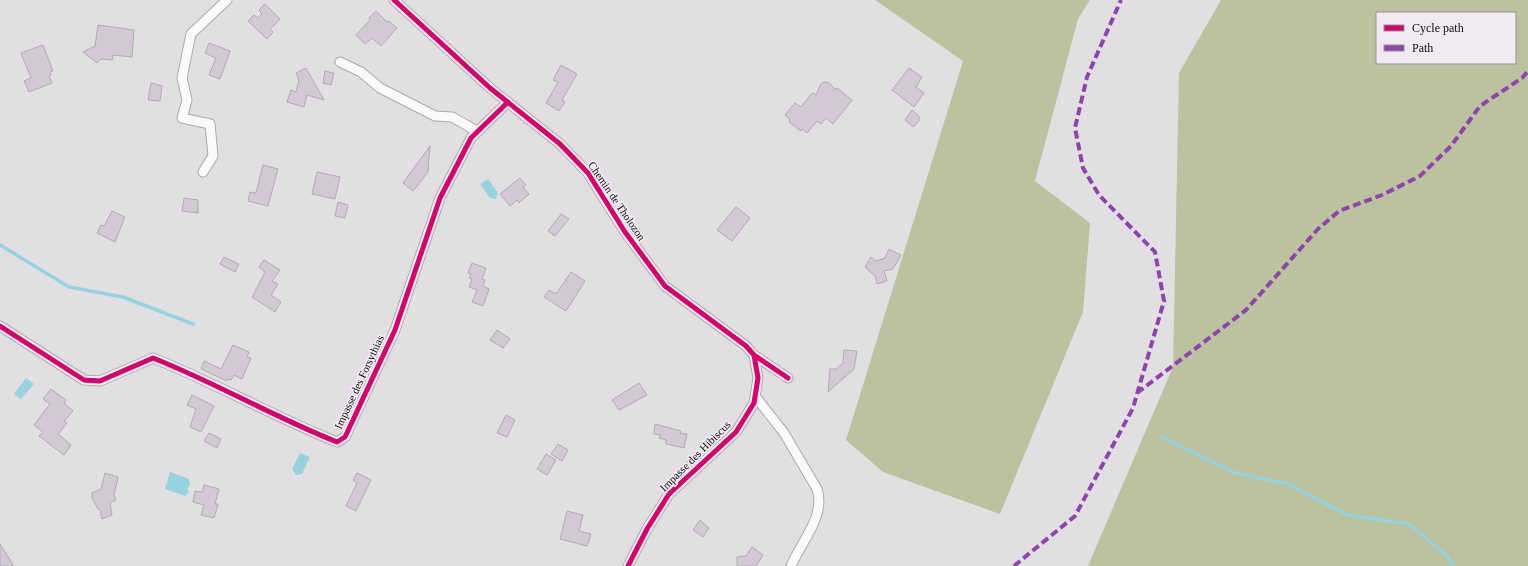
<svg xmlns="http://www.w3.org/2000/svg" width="1528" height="566" font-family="'Times New Roman',serif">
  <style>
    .forest { fill: #bcc2a0; fill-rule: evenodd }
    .water { fill: #96d2df }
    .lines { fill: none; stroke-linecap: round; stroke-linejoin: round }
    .stream { stroke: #96d2df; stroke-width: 3.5 }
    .building { fill: #d2c9d5; stroke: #aeacae }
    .street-casing { stroke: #aaa9ab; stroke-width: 11 }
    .street { stroke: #fbfafb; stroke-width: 9 }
    .quiet { stroke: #8e44ad; stroke-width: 4; stroke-dasharray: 8 4; stroke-linecap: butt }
    .cycleway-casing { stroke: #f0ebf1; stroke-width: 8 }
    .cycleway { stroke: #d6006c; stroke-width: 5 }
    .labels { text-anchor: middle; stroke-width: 3.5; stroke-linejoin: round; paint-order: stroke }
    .street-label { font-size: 11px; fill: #0c0b0c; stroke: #f0ebf1 }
  </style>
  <rect width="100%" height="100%" fill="#e2dfe3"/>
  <!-- forest -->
  <path class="forest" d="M875,0H1090L1078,19L1035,181L1090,223L1083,312L1000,514L883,472L846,440L963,61Z
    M1221,0H1528V566H1088L1173,367L1179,73ZM1377,13H1515V63H1377Z"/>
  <!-- water -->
  <path class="water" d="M488,179L498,193L496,199L490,198L480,184Z
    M26,378L34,384L21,399L14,394Z
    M300,453L310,457L302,474L296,475L292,469Z
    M170,472L189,479L190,485L187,489L189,492L185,496L165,489Z"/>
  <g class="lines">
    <!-- stream -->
    <path class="stream" d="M0,245L69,287L123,297L193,324
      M1162,437L1235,473L1288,484L1348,515L1409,524L1447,556L1453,566"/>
  </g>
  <!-- building -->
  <path class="building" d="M265,4L280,19L270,29L273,32L267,39L248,21L254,15L258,18L262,14L259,10Z
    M376,11L387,22L389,21L397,28L381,46L372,38L365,44L356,35L370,20L369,18Z
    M98,25L134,30L132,57L113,55L112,60L101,59L97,63L83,52L95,46Z
    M209,43L230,51L220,79L209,75L216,58L205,53Z
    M43,45L53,71L50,72L51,75L49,76L52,83L29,92L24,81L31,78L21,53Z
    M561,65L577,74L562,100L565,102L559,111L546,103L558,82L553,80Z
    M306,68L324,100L307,95L304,107L287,102L291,90L296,92L299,80L296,73Z
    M909,68L922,77L916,87L924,93L914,107L892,90Z
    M325,71L334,73L331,85L323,83Z
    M824,82L829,83L836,90L837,88L852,100L833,124L826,118L821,124L817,121L807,133L802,129L801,131L789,122L790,120L785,115L795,103L801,107L812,93L816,95L821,84Z
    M151,83L162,86L160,101L148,100Z
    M912,110L919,116V121L913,127L905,120Z
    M430,146L428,172L413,191L403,183Z
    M263,165L278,169L268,206L248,201L250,192L256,193Z
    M317,172L340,177L335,199L312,194Z
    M520,178L526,185L523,187L529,194L519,203L517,200L510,206L500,194Z
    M184,198L198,200V213L182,211Z
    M338,202L348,205L345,218L335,216Z
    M736,207L750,218L732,241L717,230Z
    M112,211L125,217L115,242L97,233L101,225L104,226Z
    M561,214L569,219L555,236L548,231Z
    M889,249L901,255L893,269L884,271L887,281L877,284L875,276L865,267L871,257L876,261L885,258Z
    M224,257L239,264L235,272L220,264Z
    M264,260L280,270L272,281L278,284L271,295L281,302L275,312L252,297L265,272L259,267Z
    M472,263L486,268L482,279L485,280L483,286L489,289L483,306L472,302L477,290L469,287L472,279L469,278L471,274L468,273Z
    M571,272L585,281L566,311L544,297L549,290L556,294Z
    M497,330L510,339L503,348L490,340Z
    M233,345L249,352L247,357L251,358L242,379L234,375L231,380L228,379L227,381L201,369L204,361L221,369Z
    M844,350L857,351L854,369L828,392L830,369H836L843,363Z
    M639,383L647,395L619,410L612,400Z
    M51,389L66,400L64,403L73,411L64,421L67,423L58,434L71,445L64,455L39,436L43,432L34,425L50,404L43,399Z
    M192,395L214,406L201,432L190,427L196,409L187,405Z
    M506,415L515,420L507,437L497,433Z
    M655,424L681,431L680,433L687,434L684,448L666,444V440L659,438L660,435L654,434Z
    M209,433L221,439L217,448L204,441Z
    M558,444L568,450L562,461L551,454Z
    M546,454L556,460L547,475L537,469Z
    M692,456L696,461L685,471L681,468Z
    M105,473L118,477L114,495L116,500L110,503L112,515L102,519L100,509H98L92,498V493L101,489Z
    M357,473L371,480L356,511L346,506L357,483L353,480Z
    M204,485L219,489L215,504H218L214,518L201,515L204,505L193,502L195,491L202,492Z
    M567,511L583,515L579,531L591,534L587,546L560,539Z
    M700,520L709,528L703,537L693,530Z
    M0,544L14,566H0Z
    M752,547L763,555L756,566H737V557L746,556Z"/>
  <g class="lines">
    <!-- street casing -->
    <g class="street-casing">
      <path id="street" d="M394,0L490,88L560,144L588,173L625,232L665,286L746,346L754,355L788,378
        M340,62L361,72L380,88L435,116L452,117L477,131
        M203,172L213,156L210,124L182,118L187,100L182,78L191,34L227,0
        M0,326L84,380L100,381L153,358C216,383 274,417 337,442L345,437L395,330L440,198L471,138L508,102
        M755,396L784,433L817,489C826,516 801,542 791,566
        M628,566L647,529L669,494L736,432L754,403L758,378L754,355"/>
    </g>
    <!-- street -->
    <use href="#street" class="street"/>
    <!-- quiet -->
    <path class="quiet" d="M1137,393L1246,310L1318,229L1339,211L1382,195L1420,176L1451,146L1480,106L1522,78L1528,71
      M1014,566L1075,516L1133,408L1164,301L1155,252L1099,195L1083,168L1075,128L1087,77L1121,0"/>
    <!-- cycleway casing -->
    <g class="cycleway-casing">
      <path id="cycleway" d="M394,0L490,88L560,144L588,173L625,232L665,286L746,346L754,355L788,378
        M0,326L84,380L100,381L153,358C216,383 274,417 337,442L345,437L395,330L440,198L471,138L508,102
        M628,566L647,529L669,494L736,432L754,403L758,378L754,355"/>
    </g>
    <!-- cycleway -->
    <use href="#cycleway" class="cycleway"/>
  </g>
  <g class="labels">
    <!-- street labels -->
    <g class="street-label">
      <text transform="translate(617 201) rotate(56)" y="4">Chemin de Tholozon</text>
      <text transform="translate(359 382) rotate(-65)" y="4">Impasse des Forsythias</text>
      <text transform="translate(695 456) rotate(-45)" y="4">Impasse des Hibiscus</text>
    </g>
  </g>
  <!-- legend -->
  <rect x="1376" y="12" width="140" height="52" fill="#f0ebf1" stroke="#959195"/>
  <rect x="1384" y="25" width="20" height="6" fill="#d6006c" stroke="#959195"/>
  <text x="1412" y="32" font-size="12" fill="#0c0b0c">Cycle path</text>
  <rect x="1384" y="45" width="20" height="6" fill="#8e44ad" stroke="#959195"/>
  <text x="1412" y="52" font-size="12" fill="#0c0b0c">Path</text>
</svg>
